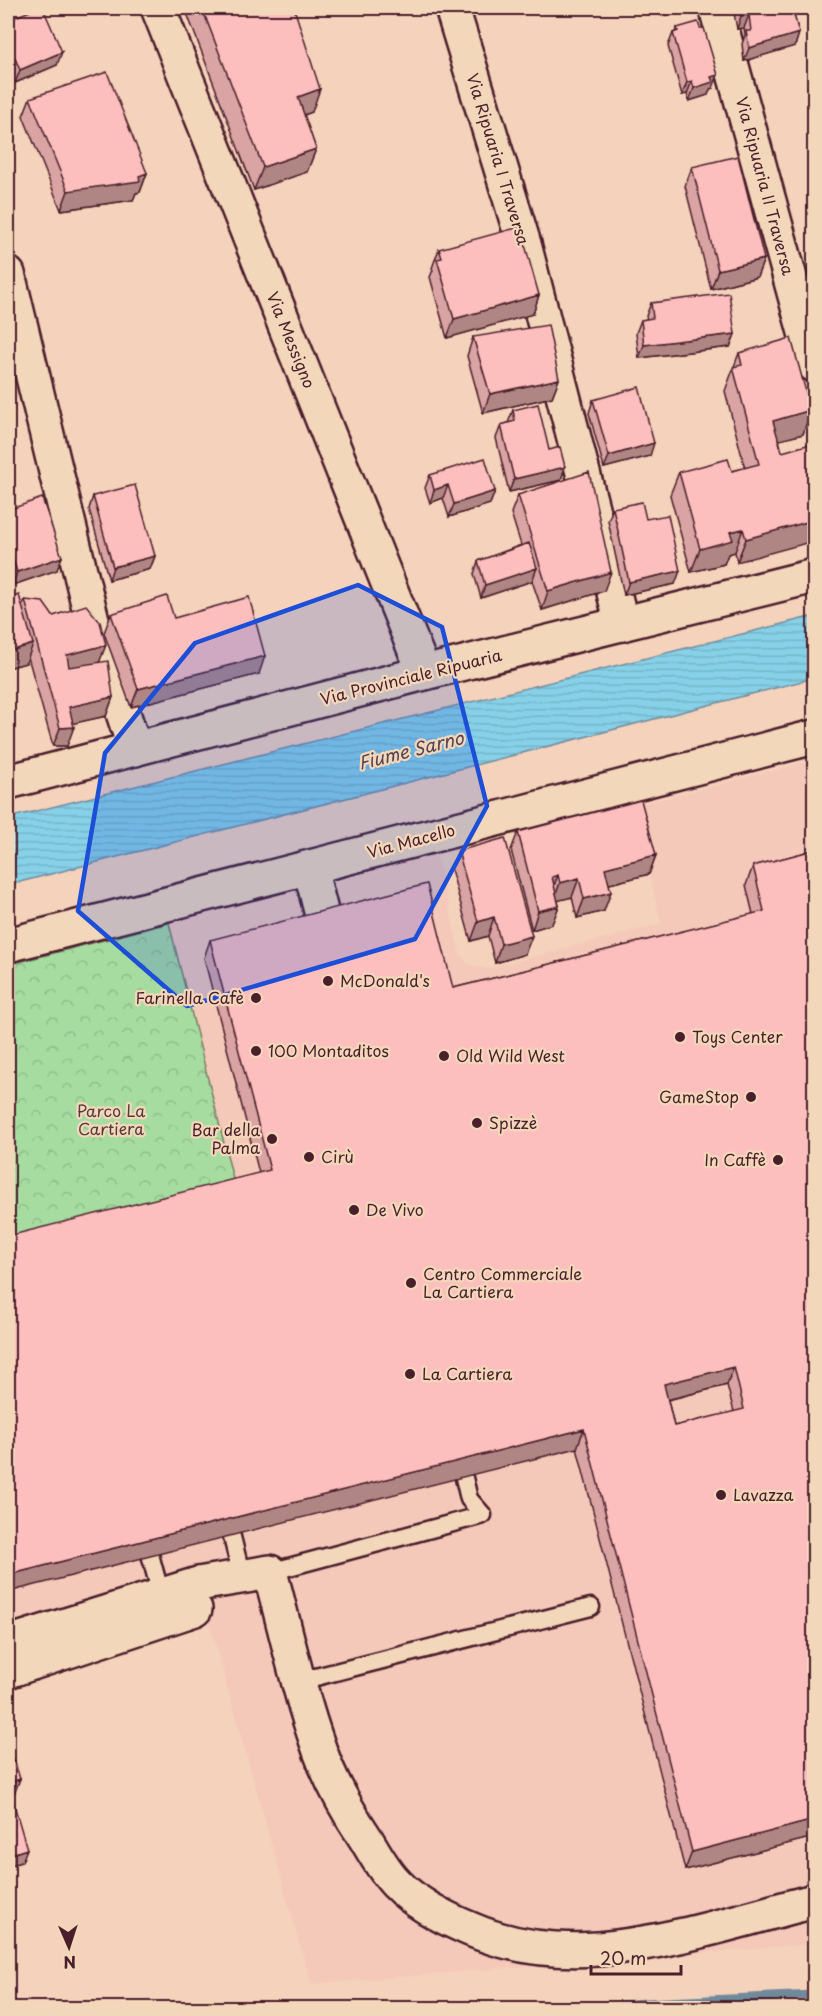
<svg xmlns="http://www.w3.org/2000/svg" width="822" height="2016" font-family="'Playpen Sans',sans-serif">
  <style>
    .built { fill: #f4c9b9 }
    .park { fill: url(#park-crowns); stroke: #787e66; stroke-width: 1.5 }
    .water { fill: url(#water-rules); stroke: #6f8a9c; stroke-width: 1.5 }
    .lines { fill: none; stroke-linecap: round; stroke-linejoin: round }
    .stream { stroke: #6f8a9c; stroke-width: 9 }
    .service-casing { stroke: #4a1f2b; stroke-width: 21 }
    .minor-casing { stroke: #4a1f2b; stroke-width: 38 }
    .secondary-casing { stroke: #4a1f2b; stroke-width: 38 }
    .service { stroke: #f3d7ba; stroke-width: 16 }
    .minor { stroke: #f3d7ba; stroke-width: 33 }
    .secondary { stroke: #f3d7ba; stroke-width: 33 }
    .wall { fill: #d9a4a3; stroke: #4a1f2b; stroke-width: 1.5; fill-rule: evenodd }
    .shaded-wall { fill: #b08684; stroke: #4a1f2b; stroke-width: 1.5 }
    .building { fill: #fcbfbd; stroke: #4a1f2b; stroke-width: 1.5; fill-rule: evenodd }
    .marked { fill: #1d4ed8; fill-opacity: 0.2; stroke: #1d4ed8; stroke-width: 4.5; stroke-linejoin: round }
    .poi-dot { fill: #4a1f2b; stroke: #f3d7ba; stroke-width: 2 }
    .labels { text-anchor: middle; stroke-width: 4.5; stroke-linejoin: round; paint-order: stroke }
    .street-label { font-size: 16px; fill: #4a1f2b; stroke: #f3d7ba }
    .poi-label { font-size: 16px; fill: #4a1f2b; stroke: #f3d7ba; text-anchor: start }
    .park-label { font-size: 16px; fill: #583b3d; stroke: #f3d7ba }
    .water-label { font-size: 18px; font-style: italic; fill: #564351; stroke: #f3d7ba }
  </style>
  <defs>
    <pattern id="park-crowns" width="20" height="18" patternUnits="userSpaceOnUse" patternTransform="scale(1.5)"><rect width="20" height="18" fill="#a6dca0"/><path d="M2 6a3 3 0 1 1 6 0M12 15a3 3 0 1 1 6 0" fill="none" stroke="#90bc8a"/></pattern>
    <pattern id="water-rules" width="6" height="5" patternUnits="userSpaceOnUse" patternTransform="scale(1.5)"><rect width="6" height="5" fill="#87d1e8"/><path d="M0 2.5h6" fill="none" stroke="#76b3c7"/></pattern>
  </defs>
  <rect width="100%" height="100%" fill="#f5d2bb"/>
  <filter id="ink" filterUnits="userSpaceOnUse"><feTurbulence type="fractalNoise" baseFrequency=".0167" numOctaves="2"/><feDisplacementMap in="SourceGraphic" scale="12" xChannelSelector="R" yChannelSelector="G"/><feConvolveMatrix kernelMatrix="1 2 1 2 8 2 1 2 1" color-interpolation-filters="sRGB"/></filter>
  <g filter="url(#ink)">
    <!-- built -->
    <path class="built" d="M814,760V1944L311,1984L202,1597L8,1656V965L436,851L460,954L467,963L486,969L661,924L634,806Z"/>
    <!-- park -->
    <path class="park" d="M169,923L237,1195L8,1254V965Z"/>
    <!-- water -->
    <path class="water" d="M814,616V678L8,885V818Z"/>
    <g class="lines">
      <!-- stream -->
      <path class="stream" d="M590,2008L646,2003L814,1995"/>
      <!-- service casing -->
      <g class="service-casing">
        <path id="service" d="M232,1537L242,1577
          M151,1558L161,1595
          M270,1572L483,1515L469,1499L464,1478
          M300,1681L591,1607"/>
      </g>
      <!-- minor casing -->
      <g class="minor-casing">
        <path id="minor" d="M158,8L424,673
          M452,8L524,244L622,624
          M716,8L814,365
          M8,274L92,620L135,749
          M310,868L324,923
          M8,945L814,737
          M8,1643L198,1584L270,1572C286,1631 299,1693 320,1751C331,1782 348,1812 366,1839C375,1854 384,1871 397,1884C416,1904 444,1918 470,1929C511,1947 553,1952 598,1949C671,1943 743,1919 814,1901
          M8,1671L195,1609"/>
      </g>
      <!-- secondary casing -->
      <g class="secondary-casing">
        <path id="secondary" d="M8,782L424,673L814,576"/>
      </g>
      <!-- service -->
      <use href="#service" class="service"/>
      <!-- minor -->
      <use href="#minor" class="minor"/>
      <!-- secondary -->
      <use href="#secondary" class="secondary"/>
    </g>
    <!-- wall -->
    <path class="wall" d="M185,8H296H294L312,112L304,115L316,149L307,172L254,190Z
      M664,8H691V9L666,15Z
      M733,8H792L799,33L795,46L744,61L742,44L745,35L744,28L737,29Z
      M8,20L57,65L15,83L8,65Z
      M677,28L713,88L710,89L708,95L689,101L687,94L682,95L668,46L673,33L675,32Z
      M30,98L147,173L140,192L136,193L133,200L61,210L23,116Z
      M692,167L764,259L757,277L711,289L685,186Z
      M439,249L539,295L533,314L447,338L430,277L433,270L432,268Z
      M651,303L735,334L730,347L639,358L636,333L641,320L647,319L646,316Z
      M473,337L559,379L552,397L483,413L467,356Z
      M739,353L811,410L803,434L779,440L782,452L737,562L735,552L728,554L724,564L691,572L670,495L679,472L732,471L745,468L725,391Z
      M593,400L650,456L604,468L589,413Z
      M513,410L565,467L561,480L509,492L496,438L501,425L508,423Z
      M430,475L495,491L490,504L449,517L443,498L430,503L425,488Z
      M518,495L604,591L542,610L532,581L481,598L474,574L478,561L521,545L511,513Z
      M93,496L155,556L150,569L109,580L89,509Z
      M613,508L646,519L675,584L624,595L608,521Z
      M8,510L57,570L13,585L8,570Z
      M8,598L22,606L25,600L53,616L99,662L113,697L106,716L73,723L67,746H53L28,657L26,663L8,668Z
      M111,614L174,618L259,674L131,707L104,633Z
      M518,832L656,855L649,874L609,884L604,911L577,918L572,897L558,900L559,906L552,924L532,930L511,850Z
      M814,850L812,1405L814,1404V1837L685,1870L577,1448L259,1173L204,958L210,940L453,988L753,914L746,885L753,866ZM727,1385L734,1412L674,1426L668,1400Z
      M458,851L525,954L495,963L488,936L471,941L451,869Z"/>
    <!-- shaded-wall -->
    <path class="shaded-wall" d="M669,8H691V9L666,15Z
      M749,15L744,28L737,29L741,16Z
      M799,33L795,46L744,61L749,48Z
      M62,52L57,65L15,83L20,70Z
      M718,75L713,88L710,89L708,95L689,101L694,88L711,77Z
      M692,81L687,94L682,95L687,82Z
      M320,89L312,112L290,120L298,97Z
      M316,149L307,172L254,190L263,167Z
      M147,173L140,192L136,193L133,200L61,210L68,191Z
      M764,259L757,277L711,289L718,270Z
      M539,295L533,314L447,338L454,319Z
      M735,334L730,347L639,358L644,345Z
      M559,379L552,397L483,413L490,394Z
      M811,410L803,434L765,444L773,421Z
      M654,443L650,456L604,468L609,456Z
      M565,467L561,480L509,492L514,479Z
      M448,485L443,498L430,503L434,490Z
      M495,491L490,504L449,517L454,504Z
      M814,520V541L737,562L746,539Z
      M743,529L735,552L728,554L724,564L691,572L700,549L730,532Z
      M155,556L150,569L109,580L113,567Z
      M62,557L57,570L13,585L17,572Z
      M537,568L532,581L481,598L485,585Z
      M680,571L675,584L624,595L629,582Z
      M611,572L604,591L542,610L548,591Z
      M33,644L26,663L8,668V658L10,651Z
      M106,645L99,663L60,673L67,655Z
      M265,656L259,674L131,707L138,689Z
      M113,697L106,716L62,726L69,707Z
      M74,727L67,746H53L60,728Z
      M656,855L649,874L598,887L605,868Z
      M558,875L551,894L552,877Z
      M579,878L572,897L553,902L560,883Z
      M611,892L604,911L577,918L584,899Z
      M559,906L552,924L532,930L538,911Z
      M494,917L488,936L471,941L478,922Z
      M532,936L525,954L495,963L501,944Z
      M734,1367L727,1385L658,1402L664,1384Z
      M584,1429L577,1448L8,1592V1575Z
      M20,1779L15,1792L8,1794V1783Z
      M814,1820V1837L685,1870L692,1852Z
      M27,1849L22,1862L8,1866V1855Z"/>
    <!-- building -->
    <path class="building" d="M37,8H43L62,52L20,70L8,41V20Z
      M202,8H294L320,89L298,97L316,149L263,167Z
      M740,8H792L799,33L749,48L746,31H751L749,15L741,16Z
      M698,22L700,28H704L718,75L711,77L713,82L694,88L692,81L687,82L673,33L678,31L677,28Z
      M107,72L147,173L139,176L140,181L68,191L30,98Z
      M738,156L764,259L718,270L692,167Z
      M520,227L539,295L454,319L437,259L442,258L439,249Z
      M729,293L735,334L644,345L641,320L653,318L651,303Z
      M548,325L559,379L490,394L473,337Z
      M791,338L811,410L773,421L782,452L814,443V520L746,539L743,529L730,532L733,540L700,549L679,472L728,459L732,471L759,464L733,367L742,365L739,353Z
      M639,387L654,443L609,456L593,400Z
      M538,404L549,450L560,447L565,467L514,479L501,425L515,421L513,410Z
      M485,458L495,491L454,504L448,485L434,490L430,475Z
      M589,472L611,572L548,591L518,495Z
      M135,485L155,556L113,567L93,496Z
      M42,498L62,557L17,572L8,543V510Z
      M642,502L646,519L668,515L680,571L629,582L613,508Z
      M529,543L537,568L485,585L478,561Z
      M19,595L33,644L10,651L9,646L8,647V598Z
      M167,596L174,618L249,597L265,656L138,689L111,614Z
      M25,600L43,602L53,616L86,605L100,622L106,645L67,655L69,667L108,661L113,697L69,707L74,727L60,728Z
      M641,800L656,855L605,868L611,892L584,899L579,878L560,883L558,875L552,877L559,906L538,911L518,832Z
      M505,838L532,936L501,944L494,917L478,922L458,851Z
      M814,850V1385L812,1405L814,1404V1820L692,1852L584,1429L8,1575V1236L270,1170L210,940L427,884L453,988L764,911L753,866ZM734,1367L744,1409L674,1426L664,1384Z
      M14,1759L20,1779L8,1783V1761Z
      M8,1784L27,1849L8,1855Z"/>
  </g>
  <!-- marked area -->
  <path class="marked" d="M358,585L442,627L487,806L415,939L187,1006L78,911L105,753L195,643Z"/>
  <!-- markers -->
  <g class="poi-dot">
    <circle cx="328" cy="981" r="6"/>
    <circle cx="256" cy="998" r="6"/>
    <circle cx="680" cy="1037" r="6"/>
    <circle cx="256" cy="1051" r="6"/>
    <circle cx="444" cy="1056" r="6"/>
    <circle cx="751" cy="1097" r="6"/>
    <circle cx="477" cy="1123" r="6"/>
    <circle cx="272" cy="1139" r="6"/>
    <circle cx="309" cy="1157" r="6"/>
    <circle cx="778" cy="1160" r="6"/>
    <circle cx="354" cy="1210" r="6"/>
    <circle cx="411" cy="1283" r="6"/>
    <circle cx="410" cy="1374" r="6"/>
    <circle cx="721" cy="1495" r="6"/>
  </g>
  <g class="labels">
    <!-- street labels -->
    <g class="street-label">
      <text transform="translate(498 159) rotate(73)" y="6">Via Ripuaria I Traversa</text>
      <text transform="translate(765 186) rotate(75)" y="6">Via Ripuaria II Traversa</text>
      <text transform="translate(291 340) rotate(68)" y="6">Via Messigno</text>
      <text transform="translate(411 677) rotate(-14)" y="6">Via Provinciale Ripuaria</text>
      <text transform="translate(411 841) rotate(-15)" y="6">Via Macello</text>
    </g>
    <!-- poi labels -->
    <g class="poi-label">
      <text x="340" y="987">McDonald's</text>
      <text x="244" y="1004" text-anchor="end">Farinella Cafè</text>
      <text x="692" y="1043">Toys Center</text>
      <text x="268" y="1057">100 Montaditos</text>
      <text x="456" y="1062">Old Wild West</text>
      <text x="739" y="1103" text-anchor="end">GameStop</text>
      <text x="489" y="1129">Spizzè</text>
      <text x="260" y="1136" text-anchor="end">Bar della<tspan x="260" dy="18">Palma</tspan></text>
      <text x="321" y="1163">Cirù</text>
      <text x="766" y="1166" text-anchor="end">In Caffè</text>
      <text x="366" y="1216">De Vivo</text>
      <text x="423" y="1280">Centro Commerciale<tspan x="423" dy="18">La Cartiera</tspan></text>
      <text x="422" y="1380">La Cartiera</text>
      <text x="733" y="1501">Lavazza</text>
    </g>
    <!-- park labels -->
    <g class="park-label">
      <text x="111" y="1117">Parco La<tspan x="111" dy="18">Cartiera</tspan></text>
    </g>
    <!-- water labels -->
    <g class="water-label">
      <text transform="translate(411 751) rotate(-14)" y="6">Fiume Sarno</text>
    </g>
  </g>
  <!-- margin -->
  <rect width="822" height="2016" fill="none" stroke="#f3d7ba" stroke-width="30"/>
  <rect x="15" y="15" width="792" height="1986" fill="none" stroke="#4a1f2b" stroke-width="2" filter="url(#ink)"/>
  <!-- north arrow -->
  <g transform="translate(69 1947) rotate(177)" stroke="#f3d7ba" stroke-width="4.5" paint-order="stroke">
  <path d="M0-4.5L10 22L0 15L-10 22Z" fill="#4a1f2b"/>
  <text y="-9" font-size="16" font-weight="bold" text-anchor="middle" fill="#4a1f2b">N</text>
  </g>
  <!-- scale -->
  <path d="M591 1965v9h90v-9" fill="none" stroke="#4a1f2b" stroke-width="3"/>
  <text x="600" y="1965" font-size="18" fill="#4a1f2b" stroke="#f3d7ba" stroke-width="4.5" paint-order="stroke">20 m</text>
</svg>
